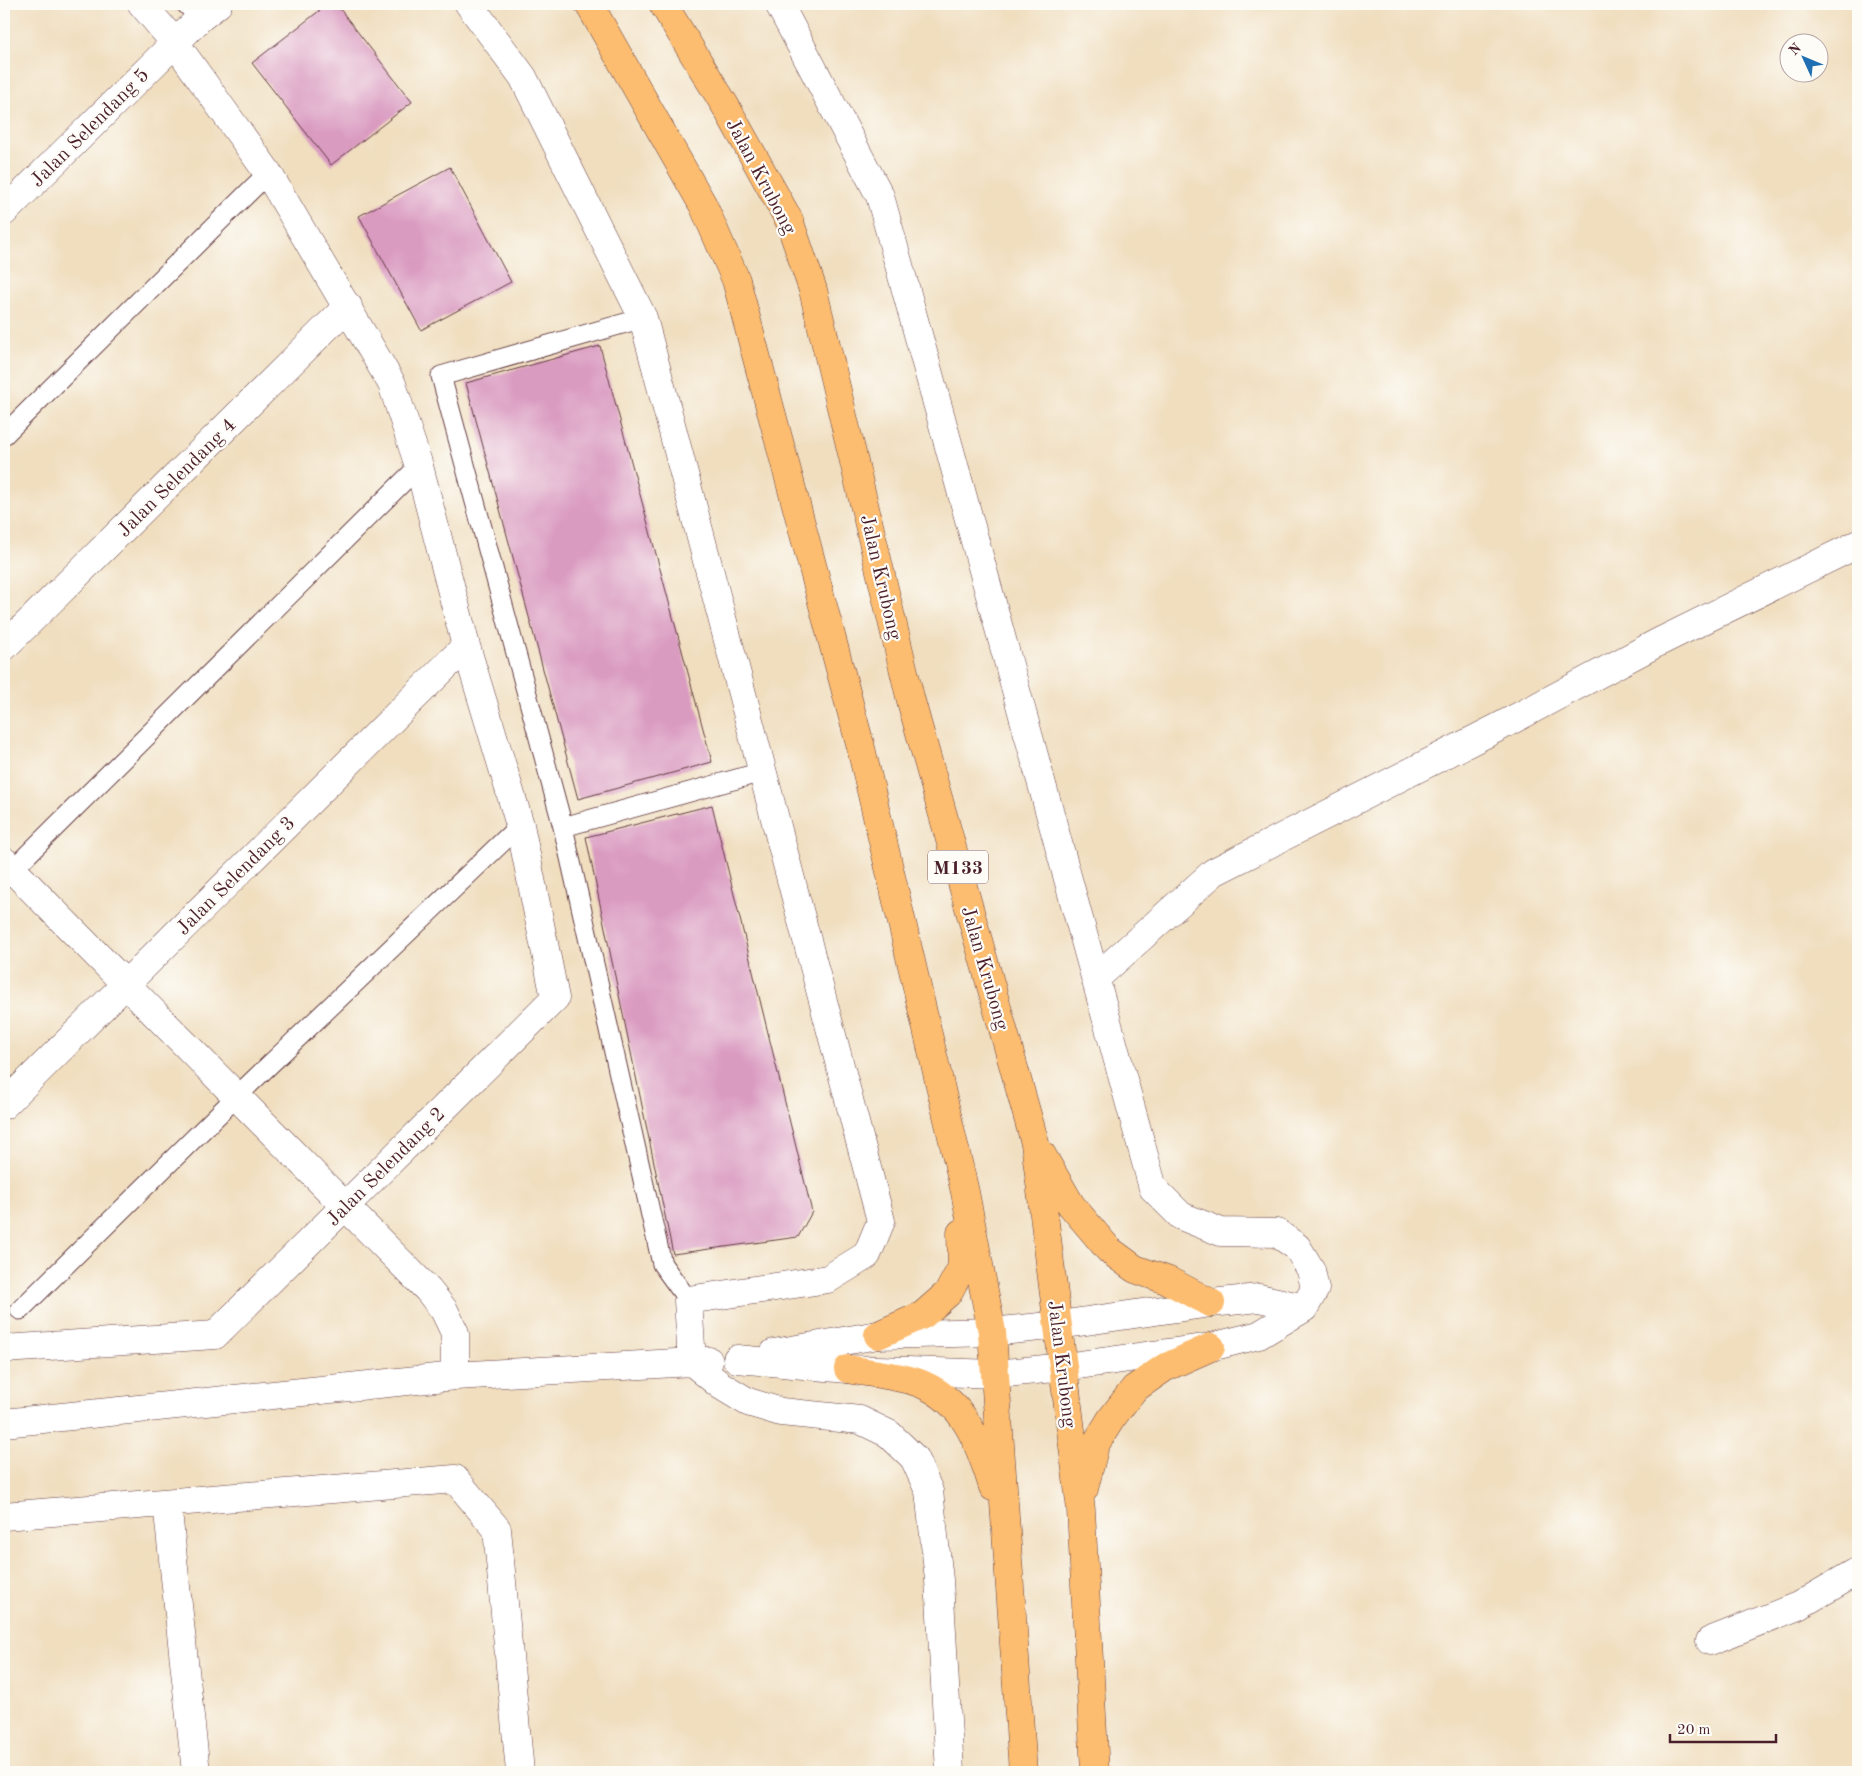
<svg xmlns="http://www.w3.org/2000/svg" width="1862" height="1776" font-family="'Old Standard TT',serif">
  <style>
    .building { fill: #da9bc1 }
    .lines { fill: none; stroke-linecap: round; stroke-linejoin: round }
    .service-casing { stroke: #633c41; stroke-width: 21 }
    .minor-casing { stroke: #633c41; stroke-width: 29 }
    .primary-casing { stroke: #633c41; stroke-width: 29 }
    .service { stroke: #fff; stroke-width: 19 }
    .minor { stroke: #fff; stroke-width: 28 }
    .primary { stroke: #fcbd6f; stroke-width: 28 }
    .labels { text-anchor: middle; stroke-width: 4.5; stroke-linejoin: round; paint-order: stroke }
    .shield { fill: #fdfcf7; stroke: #806168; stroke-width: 1 }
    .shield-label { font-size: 19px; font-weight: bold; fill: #4a1f2b }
    .street-label { font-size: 20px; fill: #4a1f2b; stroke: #fdfcf7 }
  </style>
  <rect width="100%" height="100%" fill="#fdfcf7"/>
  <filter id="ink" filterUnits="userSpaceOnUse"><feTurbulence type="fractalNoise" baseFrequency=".02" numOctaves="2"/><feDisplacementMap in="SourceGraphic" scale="10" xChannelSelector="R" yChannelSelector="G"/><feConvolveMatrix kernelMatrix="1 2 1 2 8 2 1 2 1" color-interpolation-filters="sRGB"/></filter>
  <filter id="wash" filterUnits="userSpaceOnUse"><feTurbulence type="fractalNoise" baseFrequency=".0096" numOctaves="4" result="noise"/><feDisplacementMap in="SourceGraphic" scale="20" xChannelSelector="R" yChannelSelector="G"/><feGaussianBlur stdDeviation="1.12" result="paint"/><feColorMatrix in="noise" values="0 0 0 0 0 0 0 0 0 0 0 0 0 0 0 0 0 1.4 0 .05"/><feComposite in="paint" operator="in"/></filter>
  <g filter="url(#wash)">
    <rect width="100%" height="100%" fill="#f0debf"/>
    <g id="blocks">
      <!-- building -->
      <path class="building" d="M328,4H336L412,102L331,165L252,63Z
        M450,167L511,282L421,330L359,216Z
        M600,346L712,762L578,799L466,383Z
        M712,805L812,1212L798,1237L673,1254L586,837Z"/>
    </g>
  </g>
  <g filter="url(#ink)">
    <use href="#blocks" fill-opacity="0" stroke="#633c41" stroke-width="1"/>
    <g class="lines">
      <!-- service casing -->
      <g class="service-casing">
        <path id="service" d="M186,4L200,18
          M643,318L441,376L563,827L662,1264L688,1300
          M4,435L268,173
          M563,827L762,772
          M5,877L419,466
          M20,1310L237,1096L520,825"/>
      </g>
      <!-- minor casing -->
      <g class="minor-casing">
        <path id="minor" d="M469,4L523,77L643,318L881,1221L867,1255L828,1279L688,1300L692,1362L720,1385L748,1402L781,1412L860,1420L889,1434L914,1458L929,1491L939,1580L950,1772
          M4,212L200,18L218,4
          M4,647L348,306
          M4,861L428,1290L444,1310L455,1333V1376
          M1096,978L1214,872L1497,728L1657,643L1858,544
          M4,1105L466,646
          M4,1349L215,1335L555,998L520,825L466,646L419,466L392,384L268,173L175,43L142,4
          M774,1353L878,1335L992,1332L1059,1325L1211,1303L1259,1298L1304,1308
          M737,1359L848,1369L996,1374L1064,1367L1211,1347L1259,1335L1304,1308L1315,1289L1311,1270L1297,1247L1277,1233L1221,1232L1181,1216L1153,1188L880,196L779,4
          M4,1423L455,1376L709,1361
          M167,1503L196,1772
          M4,1516L455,1479L497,1529L520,1772
          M1710,1641L1798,1606L1858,1571"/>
      </g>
      <!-- primary casing -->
      <g class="primary-casing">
        <path id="primary" d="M589,4L703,205L736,280L861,748L965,1192L992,1332L1023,1772
          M663,4L726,107L789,220L813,290L911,701L1035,1143L1081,1510L1095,1772
          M1042,1155L1071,1205L1109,1250L1135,1269L1169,1281L1211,1303
          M878,1335L923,1315L948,1293L962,1267L961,1233
          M848,1369C868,1373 908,1377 924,1385C967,1404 980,1447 993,1487
          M1084,1489L1095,1445L1111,1419L1134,1389L1164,1368L1211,1347"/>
      </g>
      <!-- service -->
      <use href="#service" class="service"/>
      <!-- minor -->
      <use href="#minor" class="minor"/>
      <!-- primary -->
      <use href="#primary" class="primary"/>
    </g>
  </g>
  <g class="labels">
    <!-- shield labels -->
    <rect class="shield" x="928" y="850.5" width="60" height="33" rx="4"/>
    <g class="shield-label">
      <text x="958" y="874">M133</text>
    </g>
    <!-- street labels -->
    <g class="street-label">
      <text transform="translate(89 127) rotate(-45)" y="7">Jalan Selendang 5</text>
      <text transform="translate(762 176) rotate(62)" y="7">Jalan Krubong</text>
      <text transform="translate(176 477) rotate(-45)" y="7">Jalan Selendang 4</text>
      <text transform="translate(882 577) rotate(77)" y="7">Jalan Krubong</text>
      <text transform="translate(235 875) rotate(-45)" y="7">Jalan Selendang 3</text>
      <text transform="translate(986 968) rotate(74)" y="7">Jalan Krubong</text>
      <text transform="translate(385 1166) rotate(-45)" y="7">Jalan Selendang 2</text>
      <text transform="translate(1063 1364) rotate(83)" y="7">Jalan Krubong</text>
    </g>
  </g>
  <!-- margin -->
  <rect width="1862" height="1776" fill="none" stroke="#fdfcf7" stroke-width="20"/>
  <!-- north arrow -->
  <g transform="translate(1804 58) rotate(314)"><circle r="24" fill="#fdfcf7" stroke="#b5a4a5"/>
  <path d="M0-4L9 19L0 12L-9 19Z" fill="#1f6fb2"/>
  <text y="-8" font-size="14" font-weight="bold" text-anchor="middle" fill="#4a1f2b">N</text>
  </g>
  <!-- scale -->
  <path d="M1670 1734v8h106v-8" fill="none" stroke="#4a1f2b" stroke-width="2.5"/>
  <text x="1677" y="1734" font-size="15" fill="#4a1f2b" stroke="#fdfcf7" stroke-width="4" paint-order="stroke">20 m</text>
</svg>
